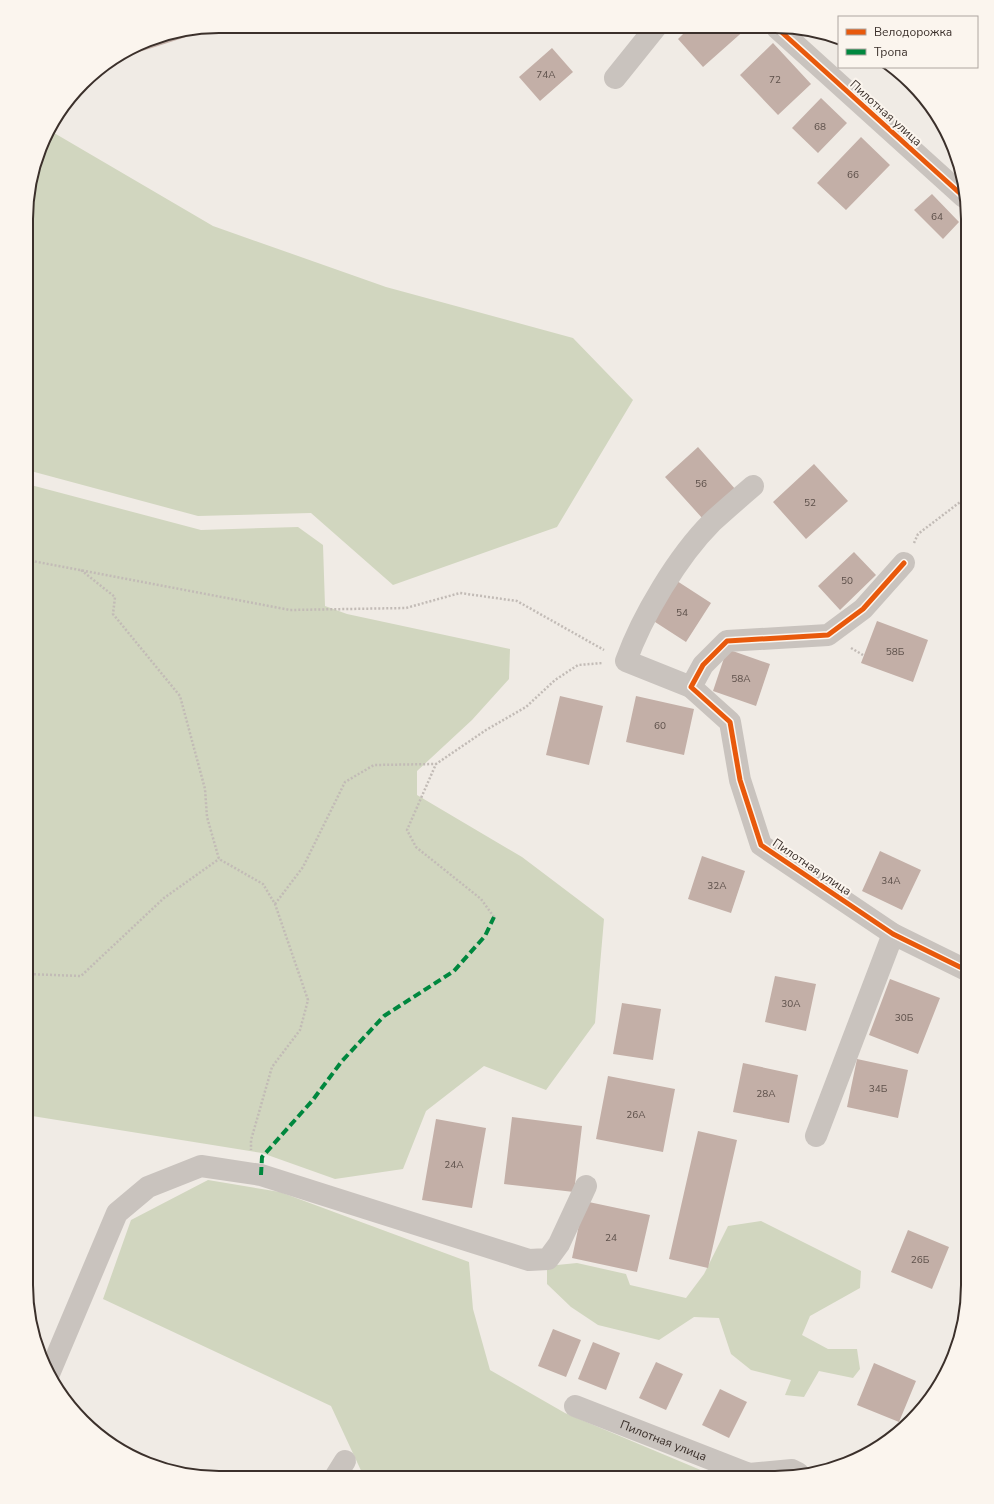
<svg xmlns="http://www.w3.org/2000/svg" width="994" height="1504" font-family="'Nunito Sans',sans-serif">
  <style>
    .green { fill: #d1d6bf }
    .building { fill: #c3afa7 }
    .lines { fill: none; stroke-linecap: round; stroke-linejoin: round }
    .path { stroke: #c2bbb6; stroke-width: 2.5; stroke-dasharray: 2 2; stroke-linecap: butt }
    .minor { stroke: #c9c3be; stroke-width: 22 }
    .quiet { stroke: #00873e; stroke-width: 4; stroke-dasharray: 8 4; stroke-linecap: butt }
    .cycleway-casing { stroke: #fbf5ee; stroke-width: 8 }
    .cycleway { stroke: #e8590c; stroke-width: 5 }
    .labels { text-anchor: middle; stroke-width: 4; stroke-linejoin: round; paint-order: stroke }
    .number-label { font-size: 10px; fill: #5d504a }
    .street-label { font-size: 12px; fill: #3b302b; stroke: #fbf5ee }
    .rim { fill: none; stroke: #3b302b; stroke-width: 2 }
  </style>
  <rect width="100%" height="100%" fill="#f0ebe5"/>
  <!-- green -->
  <path class="green" d="M49,130L213,226L386,287L573,338L633,400L557,527L393,585L311,513L198,516L27,470L28,193Z
    M27,484L201,530L298,527L323,545L325,606L347,614L510,649L509,679L472,720L417,771V795L522,857L604,919L595,1023L546,1090L484,1066L426,1111L403,1169L335,1179L262,1153L26,1115Z
    M208,1180L280,1192L469,1262L473,1309L490,1370L565,1413L703,1471L704,1478H624L617,1475L616,1478L364,1477L331,1406L103,1299L131,1220Z
    M761,1221L861,1271L860,1288L810,1316L802,1335L828,1349H857L860,1369L853,1378L819,1371L804,1397L785,1395L791,1380L751,1370L731,1354L719,1318L694,1317L659,1340L598,1325L571,1307L547,1284V1266L577,1263L626,1274L630,1285L686,1298L704,1274L728,1226Z"/>
  <!-- building -->
  <path class="building" d="M690,27L747,28L703,67L678,39Z
    M185,32L186,37L136,53L135,49L156,36Z
    M773,43L811,84L778,115L740,75Z
    M552,48L573,72L540,101L519,77Z
    M821,98L847,123L818,153L792,128Z
    M861,137L890,165L846,210L817,183Z
    M932,194L959,222L943,239L914,210Z
    M698,447L736,490L703,519L665,477Z
    M814,464L848,501L806,539L773,502Z
    M854,552L876,575L840,610L818,586Z
    M677,581L711,603L686,642L652,620Z
    M877,621L928,640L913,682L861,663Z
    M727,649L770,664L756,706L713,691Z
    M560,696L603,706L589,765L546,755Z
    M636,696L694,709L684,755L626,742Z
    M880,851L921,870L902,910L862,891Z
    M702,856L745,871L731,913L688,899Z
    M775,976L816,984L806,1031L765,1022Z
    M890,979L940,998L918,1054L869,1035Z
    M622,1003L661,1009L653,1060L613,1054Z
    M857,1059L908,1070L898,1118L847,1107Z
    M743,1063L798,1075L789,1123L733,1112Z
    M608,1076L675,1089L663,1152L596,1139Z
    M512,1117L582,1126L574,1192L504,1184Z
    M436,1119L486,1128L472,1208L422,1200Z
    M698,1131L737,1140L708,1268L669,1259Z
    M584,1201L650,1215L637,1272L572,1258Z
    M908,1230L949,1247L932,1289L891,1272Z
    M553,1329L581,1340L566,1377L538,1366Z
    M593,1342L620,1353L606,1390L578,1379Z
    M656,1362L683,1374L666,1410L639,1398Z
    M874,1363L916,1381L899,1422L857,1405Z
    M720,1389L747,1402L729,1438L702,1425Z"/>
  <g class="lines">
    <!-- path -->
    <path class="path" d="M914,543L918,534L968,496
      M27,560L290,610L406,608L460,593L517,601L604,650
      M81,570L115,597L113,614L180,696L205,789L207,817L219,859L263,884L275,904L308,1000L300,1030L272,1067L251,1140V1150
      M851,648L863,655
      M275,904L303,867L345,782L374,765L436,764
      M494,917L481,899L416,847L407,830L436,764L486,730L526,707L555,680L578,665L603,663
      M26,974L81,976L164,898L219,859"/>
    <!-- minor -->
    <g class="minor">
      <path d="M777,28L964,197"/>
      <path d="M615,78L656,27"/>
      <path d="M904,563L863,609L828,635L727,641L703,665L691,687L730,722L740,780L761,845L893,934L968,971"/>
      <path d="M691,687L626,661C642,616 678,556 712,522C725,510 739,498 753,486"/>
      <path d="M816,1136L893,934"/>
      <path d="M49,1374L117,1213L148,1187L201,1166L261,1175L529,1260L548,1259L559,1244L586,1186"/>
      <path id="s1" d="M575,1406L749,1474L792,1470L798,1473"/>
      <path d="M335,1477L345,1461"/>
    </g>
    <!-- quiet -->
    <path class="quiet" d="M261,1175L262,1157L312,1101L342,1061L384,1016L454,971L485,936L494,917"/>
    <!-- cycleway casing -->
    <g class="cycleway-casing">
      <path id="cycleway" d="M777,28L964,197
        M904,563L863,609L828,635L727,641L703,665L691,687L730,722L740,780L761,845L893,934L968,971"/>
    </g>
    <!-- cycleway -->
    <use href="#cycleway" class="cycleway"/>
  </g>
  <g class="labels">
    <!-- number labels -->
    <g class="number-label">
      <text x="546" y="78">74А</text>
      <text x="775" y="83">72</text>
      <text x="820" y="130">68</text>
      <text x="853" y="178">66</text>
      <text x="937" y="220">64</text>
      <text x="701" y="487">56</text>
      <text x="810" y="506">52</text>
      <text x="847" y="584">50</text>
      <text x="682" y="616">54</text>
      <text x="895" y="655">58Б</text>
      <text x="741" y="682">58А</text>
      <text x="660" y="729">60</text>
      <text x="891" y="884">34А</text>
      <text x="717" y="889">32А</text>
      <text x="791" y="1007">30А</text>
      <text x="904" y="1021">30Б</text>
      <text x="878" y="1092">34Б</text>
      <text x="766" y="1097">28А</text>
      <text x="636" y="1118">26А</text>
      <text x="454" y="1168">24А</text>
      <text x="611" y="1241">24</text>
      <text x="920" y="1263">26Б</text>
    </g>
    <!-- street labels -->
    <g class="street-label">
      <text transform="translate(886 113) rotate(42)" y="4">Пилотная улица</text>
      <text transform="translate(812 867) rotate(34)" y="4">Пилотная улица</text>
      <text dy="4" stroke="none"><textPath href="#s1" startOffset="95">Пилотная улица</textPath></text>
    </g>
  </g>
  <!-- crop -->
  <path d="M0 0H994V1504H0ZM219 33H775A186 186 0 0 1 961 219V1285A186 186 0 0 1 775 1471H219A186 186 0 0 1 33 1285V219A186 186 0 0 1 219 33Z" fill="#fbf5ee" fill-rule="evenodd"/>
  <path class="rim" d="M219 33H775A186 186 0 0 1 961 219V1285A186 186 0 0 1 775 1471H219A186 186 0 0 1 33 1285V219A186 186 0 0 1 219 33Z"/>
  <!-- legend -->
  <rect x="838" y="16" width="140" height="52" fill="#fbf5ee" stroke="#aea6a0"/>
  <rect x="846" y="29" width="20" height="6" fill="#e8590c" stroke="#aea6a0"/>
  <text x="874" y="36" font-size="12" fill="#3b302b">Велодорожка</text>
  <rect x="846" y="49" width="20" height="6" fill="#00873e" stroke="#aea6a0"/>
  <text x="874" y="56" font-size="12" fill="#3b302b">Тропа</text>
</svg>
